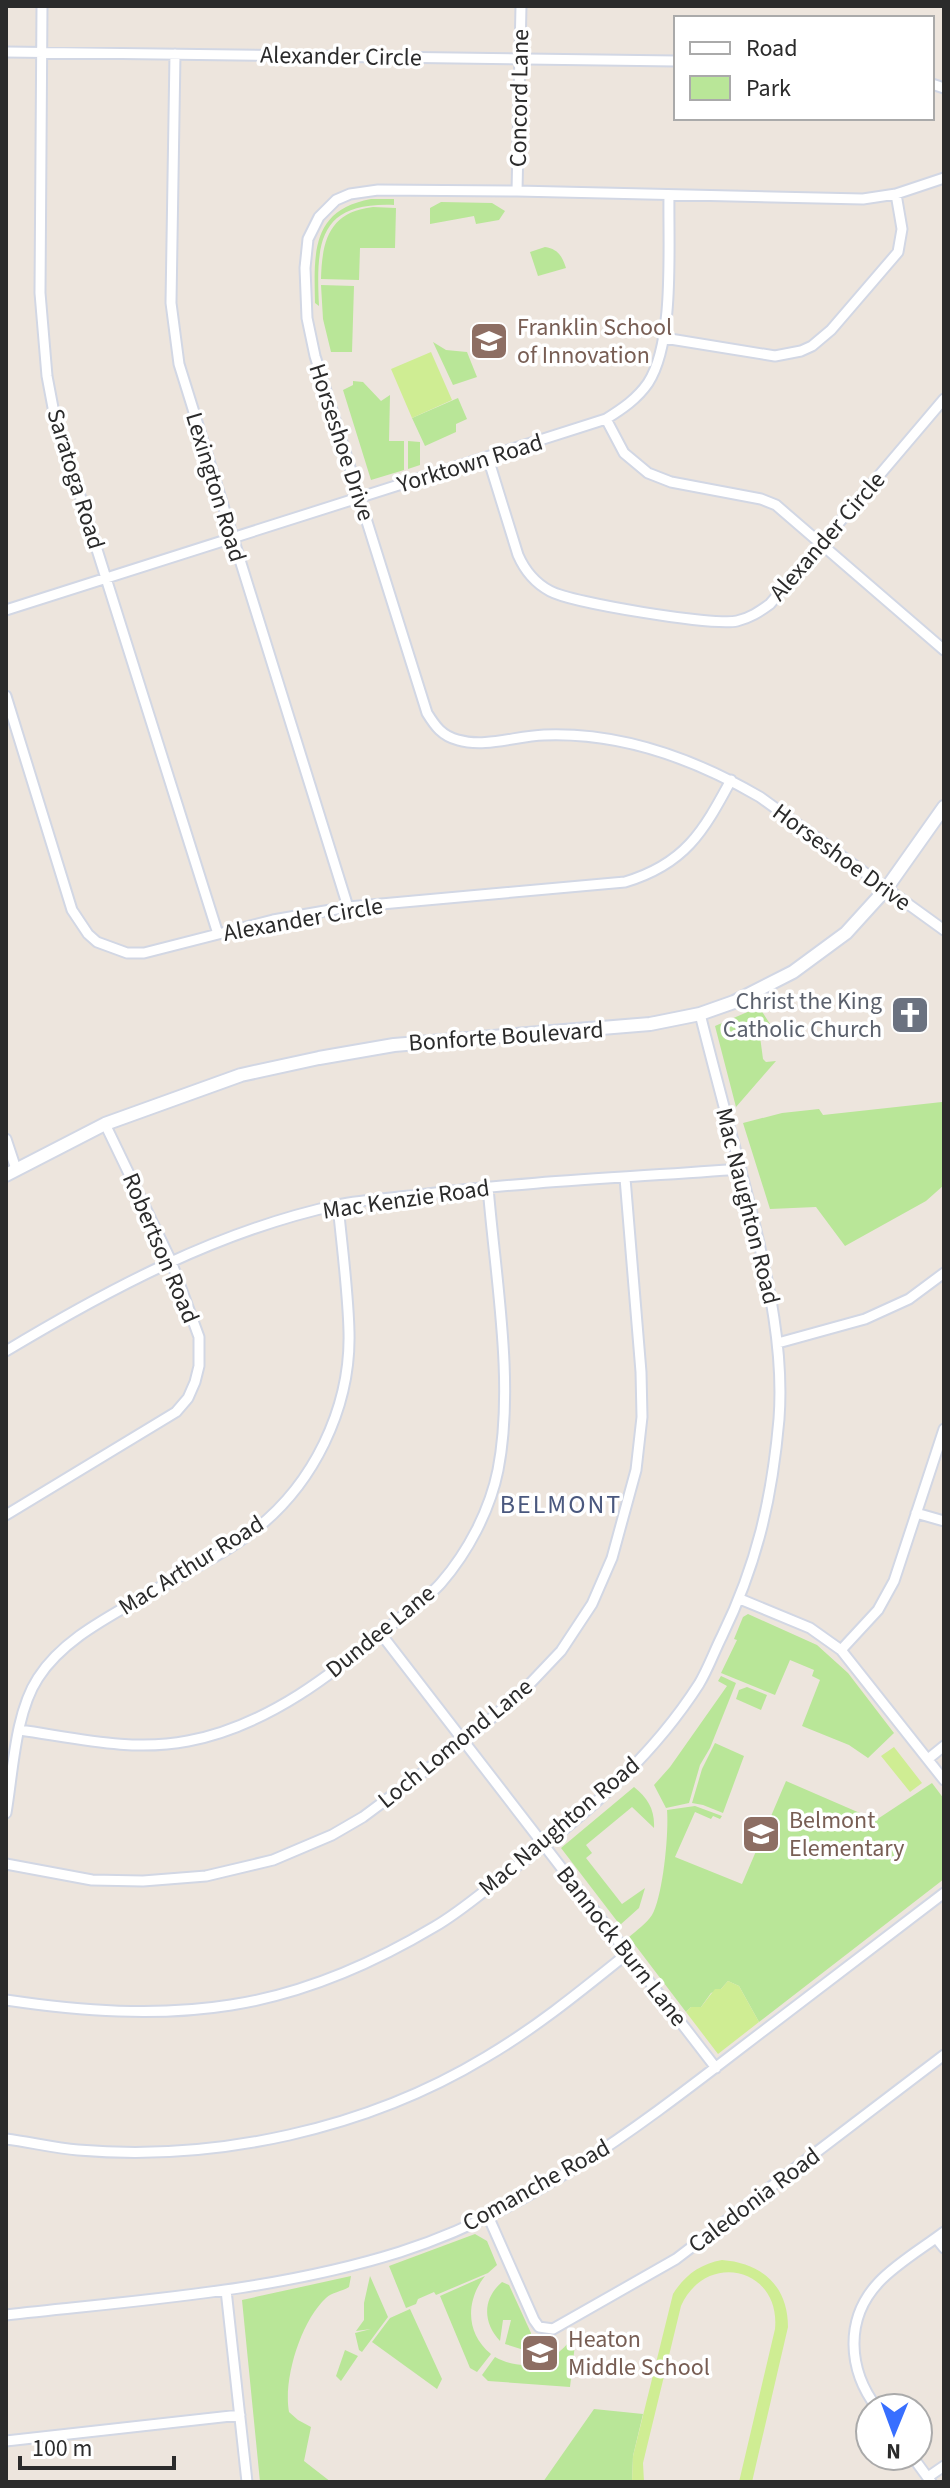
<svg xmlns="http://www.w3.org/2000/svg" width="950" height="2488" font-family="'Source Sans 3',sans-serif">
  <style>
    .green { fill: #b9e698 }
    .pitch { fill: #cfed93 }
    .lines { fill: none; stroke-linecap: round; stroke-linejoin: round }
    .minor-casing { stroke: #d2d7e4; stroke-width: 13 }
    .secondary-casing { stroke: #d2d7e4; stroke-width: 16 }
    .minor { stroke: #fff; stroke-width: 9 }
    .secondary { stroke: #fff; stroke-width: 12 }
    .labels { text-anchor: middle; stroke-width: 7; stroke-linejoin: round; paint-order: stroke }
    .street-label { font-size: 24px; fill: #2b2b2b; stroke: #fff }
    .education-label { font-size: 24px; fill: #785e54; stroke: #fff; text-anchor: start }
    .worship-label { font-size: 24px; fill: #5b616d; stroke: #fff; text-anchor: end }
    .neighbourhood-label { font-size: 26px; letter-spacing: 2px; fill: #4a587e; stroke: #fff }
  </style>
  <rect width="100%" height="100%" fill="#ede5dd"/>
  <!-- green -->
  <path class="green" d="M371,199H394V205C318,202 316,243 319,306L315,303C314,253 311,210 371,199Z
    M441,202L492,203L505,211L499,220L476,224L474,216L430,224V208Z
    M373,207L396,208L395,248H360L359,280L321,279C322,241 329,212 373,207Z
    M545,247C558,249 562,256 566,268L538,276L530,252Z
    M321,285L354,286L352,352H331L323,319Z
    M433,342L446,350L467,352L477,377L453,385Z
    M353,381L363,382L381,401L390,395L389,441H404V470L371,480L343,390L353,385Z
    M458,398L467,419L456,424V432L425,446L412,418Z
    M408,441L420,442V465L408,469Z
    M759,1007L772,1027L759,1029L763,1059L766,1062L776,1061L736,1107L715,1026Z
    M942,1102L944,1109V1185L926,1201L845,1246L816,1207L770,1209L743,1123L782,1113L819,1109L823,1115Z
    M748,1614L817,1645L848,1673L894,1733L868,1758L849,1745L802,1726L820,1680L812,1676L814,1670L790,1660L775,1695L721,1673L737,1640L734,1639L743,1617Z
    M721,1676L736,1683L710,1748L700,1765L689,1803L666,1808L654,1785L670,1767L727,1686L718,1681Z
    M747,1687L767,1695L761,1710L736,1699L739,1690Z
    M715,1743L744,1756L723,1813L703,1805L692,1803L702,1769Z
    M786,1781L876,1820L932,1783L944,1799V1879L759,2022L739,1986L728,1981L721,1989L711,1993L701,2007H691L686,2012L629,1937C637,1930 646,1924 652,1915C663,1896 669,1833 667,1810L695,1806L722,1816L720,1819L713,1816L711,1819L695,1812L675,1857L742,1884Z
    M634,1787C648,1798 655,1810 654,1828L632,1807L586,1845L592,1853L586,1858L622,1904L645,1888L639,1908L620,1925L561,1848Z
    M475,2234L487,2241L497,2265L488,2273L436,2295L434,2292L418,2299L416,2304L406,2308L389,2266Z
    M351,2276L349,2287C341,2292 332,2292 326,2298C301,2321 283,2379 289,2412L298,2420L311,2427L304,2461L331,2482H260L242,2300Z
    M370,2276L388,2317L362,2352L359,2350L355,2333L371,2329L356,2331L364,2320V2303Z
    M485,2276C466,2300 465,2333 491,2354L477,2372L470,2368L440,2296Z
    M502,2282L509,2285L531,2333L530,2343L524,2350L505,2344L511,2320H503L500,2341C483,2323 482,2299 502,2282Z
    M410,2309L442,2379L437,2389L372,2342L390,2318Z
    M569,2342L575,2344L570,2387L488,2381L482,2375L495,2357C522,2372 550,2365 569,2342Z
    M345,2350L358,2356L341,2381L336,2376Z
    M594,2409L643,2414L633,2456L632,2482H543Z"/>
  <!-- pitch -->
  <path class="pitch" d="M431,352L452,400L412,418L391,369Z
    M894,1747L922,1783L910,1792L881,1756Z
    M728,1981L739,1986L759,2022L718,2054L686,2012L691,2007H701L715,1989H721Z
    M722,2260C762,2263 788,2286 788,2327L752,2482H739L775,2329C781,2268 706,2250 681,2306L643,2463L644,2482H632L633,2456L673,2294C685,2275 700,2264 722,2260Z"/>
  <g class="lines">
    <!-- minor casing -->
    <g class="minor-casing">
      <path id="minor" d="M42,6L40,293L47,376L54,413L218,934
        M6,52L676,61
        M175,54L171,303L179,364L348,907
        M932,84L944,88
        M944,178L896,194L863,199L517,191L378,190L350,194L336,200L319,217L308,239L305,268L307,318L315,356L427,713C435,726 442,736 458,740C485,748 516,736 544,735C620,732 695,759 760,797L944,930
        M517,191L521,6
        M664,338L775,356L801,351L812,346L831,330L898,252L902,229L896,194
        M606,419L624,453L648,473L671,482L761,499L776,505L944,650
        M488,458L518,555C525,571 535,583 550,591C572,603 713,626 737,621C750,618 759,612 770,604L944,399
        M6,610L606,419C622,409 637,399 648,383C675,342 668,245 669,195
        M6,696L72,910L88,934L97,942L127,953H144L273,920L348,907L625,882C685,864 703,832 731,780
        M6,1139L16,1169
        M778,1343L865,1319L909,1299L944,1273
        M6,1351C109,1289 218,1231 337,1205C366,1199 397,1198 427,1194C531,1181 636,1177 741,1169
        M916,1513L944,1521
        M6,1515L176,1412L188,1398L195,1382L199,1366V1337L171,1261L105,1124
        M740,1599L810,1628L841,1650L944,1780
        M381,1634L716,2068
        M841,1650L878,1610L894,1581L944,1429
        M20,1730C76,1738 132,1752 188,1741C268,1726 334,1673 395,1622C410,1609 429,1597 441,1583C468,1552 490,1510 498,1470C515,1383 495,1275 488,1187
        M928,1759L944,1746
        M6,1813C13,1772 15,1713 38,1678C63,1639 109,1617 148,1594C182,1574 221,1556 252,1532C313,1486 351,1408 349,1332C348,1290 342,1247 338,1205
        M6,1864L92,1880L143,1881L206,1876L273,1860L332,1835L363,1817L465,1741L524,1690L561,1651L592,1604L612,1558L636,1470L642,1417L641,1372L625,1178
        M6,2000C81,2011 156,2017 231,2005C302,1994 372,1964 434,1927C462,1911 487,1888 513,1869C584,1816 651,1759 699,1684C708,1669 714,1652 722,1636C757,1564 772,1499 779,1419C784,1351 769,1284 753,1218C736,1150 717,1082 700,1014
        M6,2139C30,2142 54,2148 78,2150C216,2162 367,2129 486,2057C537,2027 582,1990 628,1953
        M488,2216L534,2320L539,2327L553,2329L676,2259L944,2055
        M936,2238L944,2248
        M226,2290L247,2482
        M6,2315C138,2300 273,2292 400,2252C526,2212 633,2131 737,2051C806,1999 875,1946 944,1893
        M877,2408C848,2370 844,2319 879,2282C897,2263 923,2248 944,2232
        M6,2441L240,2415
        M912,2456L931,2482
        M928,2477L944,2466"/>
    </g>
    <!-- secondary casing -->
    <g class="secondary-casing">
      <path id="secondary" d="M6,1175L105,1124L241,1075L319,1058L394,1045L650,1024L700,1014L734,1002L793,972L846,933L886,889L944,807"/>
    </g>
    <!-- minor -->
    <use href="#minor" class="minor"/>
    <!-- secondary -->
    <use href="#secondary" class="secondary"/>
  </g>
  <!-- icons -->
  <defs>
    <g id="school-square" transform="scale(2)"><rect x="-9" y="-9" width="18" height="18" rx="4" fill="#8d6e63" stroke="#fff"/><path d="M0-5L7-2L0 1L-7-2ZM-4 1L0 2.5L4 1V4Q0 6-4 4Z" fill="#fff"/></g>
    <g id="church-square" transform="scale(2)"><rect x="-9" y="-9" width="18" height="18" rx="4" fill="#6b7280" stroke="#fff"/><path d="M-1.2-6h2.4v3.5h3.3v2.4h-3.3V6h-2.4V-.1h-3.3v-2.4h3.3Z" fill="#fff"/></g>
  </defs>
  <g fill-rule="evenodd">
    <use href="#school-square" x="489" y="341"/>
    <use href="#church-square" x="910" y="1015"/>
    <use href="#school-square" x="761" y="1834"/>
    <use href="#school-square" x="540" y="2353"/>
  </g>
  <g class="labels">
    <!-- street labels -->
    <g class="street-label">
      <text transform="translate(341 56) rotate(1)" y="8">Alexander Circle</text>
      <text transform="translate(519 98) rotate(-89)" y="8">Concord Lane</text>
      <text transform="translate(342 442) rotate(72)" y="8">Horseshoe Drive</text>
      <text transform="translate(470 463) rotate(-17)" y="8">Yorktown Road</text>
      <text transform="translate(76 479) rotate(73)" y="8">Saratoga Road</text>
      <text transform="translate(216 487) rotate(73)" y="8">Lexington Road</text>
      <text transform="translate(827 536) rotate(-49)" y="8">Alexander Circle</text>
      <text transform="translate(842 857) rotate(36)" y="8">Horseshoe Drive</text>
      <text transform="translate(303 919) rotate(-10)" y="8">Alexander Circle</text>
      <text transform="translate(506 1036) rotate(-4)" y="8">Bonforte Boulevard</text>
      <text transform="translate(406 1199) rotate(-8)" y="8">Mac Kenzie Road</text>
      <text transform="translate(748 1206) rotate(76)" y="8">Mac Naughton Road</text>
      <text transform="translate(161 1248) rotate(67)" y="8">Robertson Road</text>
      <text transform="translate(191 1565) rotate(-32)" y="8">Mac Arthur Road</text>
      <text transform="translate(380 1631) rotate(-39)" y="8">Dundee Lane</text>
      <text transform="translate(455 1743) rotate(-39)" y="8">Loch Lomond Lane</text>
      <text transform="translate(559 1826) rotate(-40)" y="8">Mac Naughton Road</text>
      <text transform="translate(622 1946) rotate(52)" y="8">Bannock Burn Lane</text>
      <text transform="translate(536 2185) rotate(-29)" y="8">Comanche Road</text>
      <text transform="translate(754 2200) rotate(-37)" y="8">Caledonia Road</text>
    </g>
    <!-- education labels -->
    <g class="education-label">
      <text x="517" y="335">Franklin School<tspan x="517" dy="28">of Innovation</tspan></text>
      <text x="789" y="1828">Belmont<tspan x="789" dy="28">Elementary</tspan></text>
      <text x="568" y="2347">Heaton<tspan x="568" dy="28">Middle School</tspan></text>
    </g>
    <!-- worship labels -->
    <g class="worship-label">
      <text x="882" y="1009">Christ the King<tspan x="882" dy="28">Catholic Church</tspan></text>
    </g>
    <!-- neighbourhood labels -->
    <g class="neighbourhood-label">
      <text x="561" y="1513">BELMONT</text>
    </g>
  </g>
  <!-- border -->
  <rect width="950" height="2488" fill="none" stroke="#2b2b2b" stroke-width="16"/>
  <!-- legend -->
  <rect x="674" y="16" width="260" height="104" fill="#ffffff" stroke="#aaaaaa" stroke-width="2"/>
  <rect x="690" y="42" width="40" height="12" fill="#ffffff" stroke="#aaaaaa" stroke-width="2"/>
  <text x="746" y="56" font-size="24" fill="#2b2b2b">Road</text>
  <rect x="690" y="76" width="40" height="24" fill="#b9e698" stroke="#aaaaaa" stroke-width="2"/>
  <text x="746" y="96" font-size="24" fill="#2b2b2b">Park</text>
  <!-- north arrow -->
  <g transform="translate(894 2432) rotate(181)"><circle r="38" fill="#ffffff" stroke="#aaaaaa" stroke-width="2"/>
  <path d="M0-6L14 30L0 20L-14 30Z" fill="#386fff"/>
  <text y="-12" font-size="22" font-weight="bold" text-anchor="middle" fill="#2b2b2b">N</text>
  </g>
  <!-- scale -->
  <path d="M20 2456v12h154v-12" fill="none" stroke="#2b2b2b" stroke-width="4"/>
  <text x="32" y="2456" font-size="24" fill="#2b2b2b" stroke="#ffffff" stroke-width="6" paint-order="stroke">100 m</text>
</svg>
